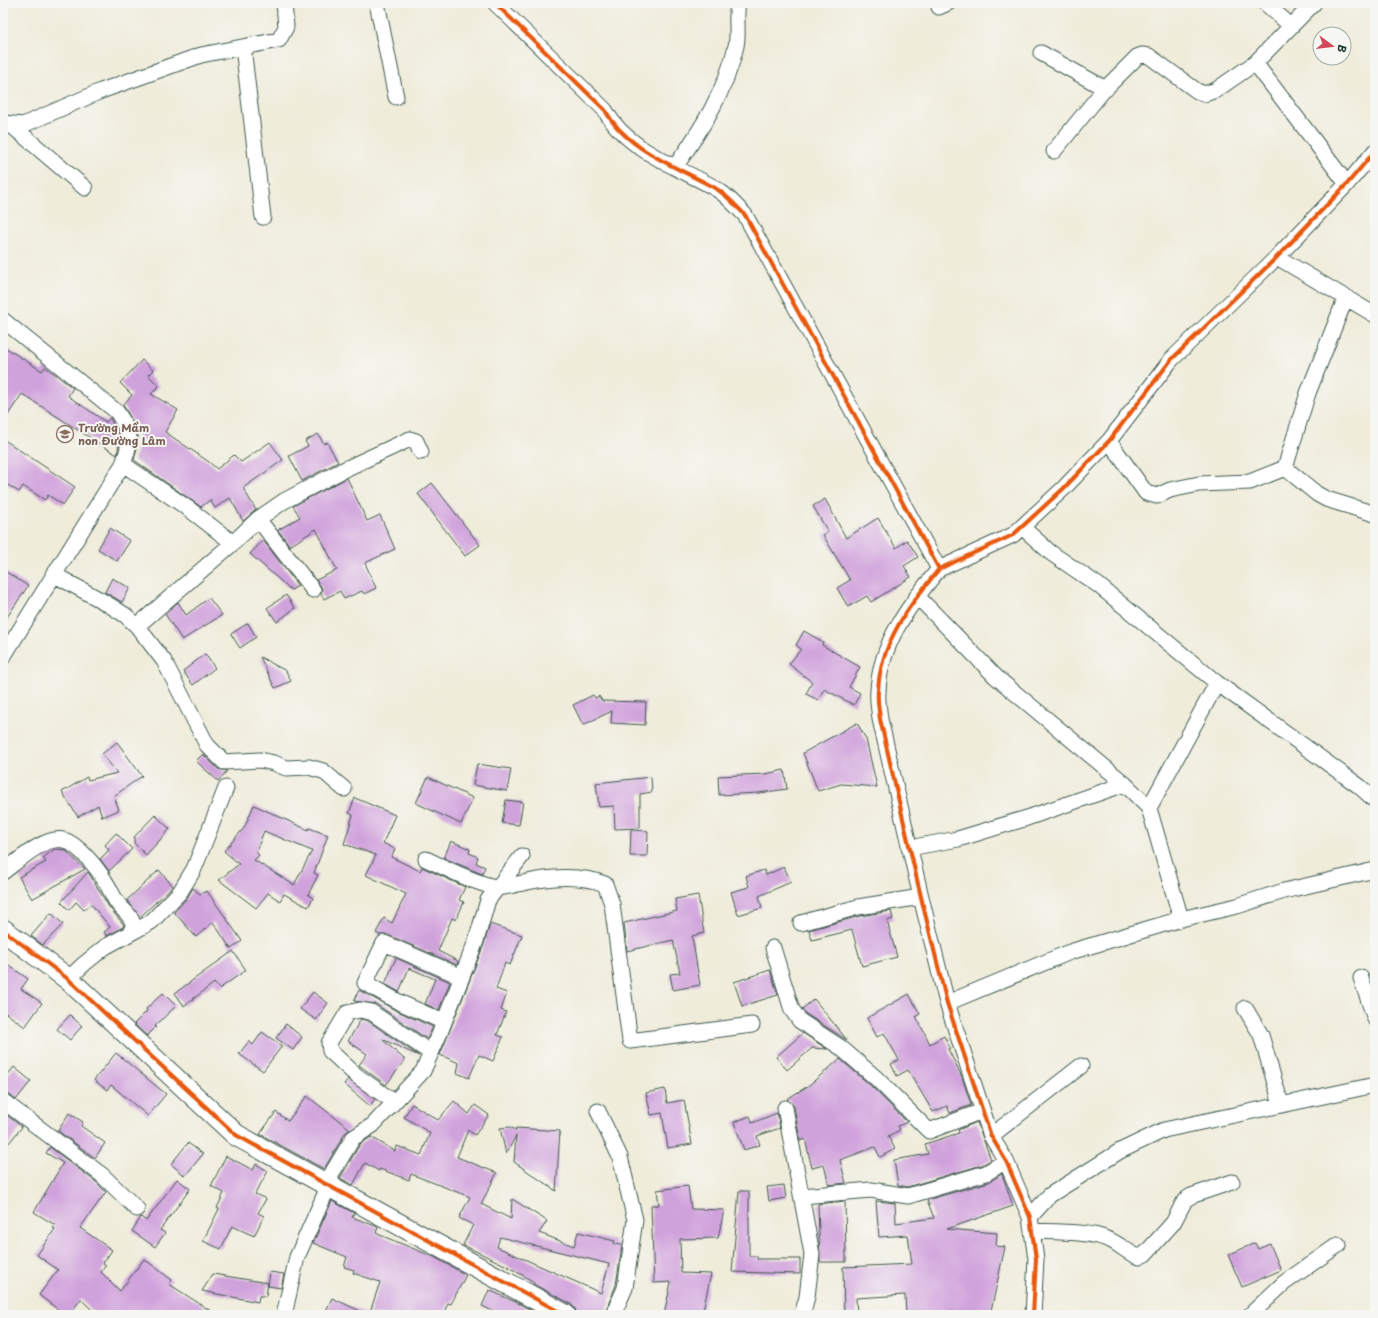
<svg xmlns="http://www.w3.org/2000/svg" width="1378" height="1318" font-family="'Playpen Sans',sans-serif">
  <style>
    .building { fill: #d0a2dc; fill-rule: evenodd }
    .lines { fill: none; stroke-linecap: round; stroke-linejoin: round }
    .street-casing { stroke: #3e574d; stroke-width: 17 }
    .secondary-casing { stroke: #3e574d; stroke-width: 23 }
    .street { stroke: #fff; stroke-width: 15 }
    .secondary { stroke: #fff; stroke-width: 21 }
    .cycleway-casing { stroke: #f6f6f2; stroke-width: 6 }
    .cycleway { stroke: #e8590c; stroke-width: 4 }
    .labels { text-anchor: middle; stroke-width: 4; stroke-linejoin: round; paint-order: stroke }
    .education-label { font-size: 11px; font-weight: bold; fill: #785e54; stroke: #f6f6f2; text-anchor: start }
  </style>
  <rect width="100%" height="100%" fill="#f6f6f2"/>
  <filter id="ink" filterUnits="userSpaceOnUse"><feTurbulence type="fractalNoise" baseFrequency=".025" numOctaves="2"/><feDisplacementMap in="SourceGraphic" scale="8" xChannelSelector="R" yChannelSelector="G"/><feConvolveMatrix kernelMatrix="1 2 1 2 8 2 1 2 1" color-interpolation-filters="sRGB"/></filter>
  <filter id="wash" filterUnits="userSpaceOnUse"><feTurbulence type="fractalNoise" baseFrequency=".012" numOctaves="4" result="noise"/><feDisplacementMap in="SourceGraphic" scale="16" xChannelSelector="R" yChannelSelector="G"/><feGaussianBlur stdDeviation="0.9" result="paint"/><feColorMatrix in="noise" values="0 0 0 0 0 0 0 0 0 0 0 0 0 0 0 0 0 1.4 0 .05"/><feComposite in="paint" operator="in"/></filter>
  <g filter="url(#wash)">
    <rect width="100%" height="100%" fill="#efecda"/>
    <g id="blocks">
      <!-- building -->
      <path class="building" d="M3,346L42,371L45,367L55,374L73,388L68,396L106,422L110,418L120,438L117,455L22,394L3,422Z
        M142,360L153,370L148,375L159,386L151,394L178,410L165,432L209,462L217,469L234,455L241,462L270,442L283,460L243,488L256,510L243,521L230,498L215,508L210,500L201,507L134,460L138,444V435L133,422L123,405L132,395L120,383Z
        M318,434L324,444L327,442L338,462L302,481L289,456L308,446L305,441Z
        M3,439L75,487L63,505L48,495L45,500L23,486L19,492L3,482Z
        M347,478L367,521L380,515L395,549L365,563L376,588L364,594L362,591L344,599L340,591L324,599L321,594L322,588L316,580L337,570L316,529L290,546L278,530L300,517L293,506Z
        M432,483L480,545L465,556L418,494Z
        M825,499L846,538L878,518L896,548L907,540L918,557L904,566L911,577L871,602L867,596L848,607L837,588L850,580L823,535L828,532L813,506Z
        M110,528L130,541L117,561L98,549Z
        M263,540L298,586L291,590L250,554Z
        M3,570L28,586L3,623Z
        M112,578L130,588L122,602L105,592Z
        M286,595L295,608L277,622L267,608Z
        M209,598L222,615L182,640L165,614L178,602L186,615Z
        M248,623L256,637L240,648L231,634Z
        M804,631L823,642L822,645L860,667L849,687L860,693L854,705L824,689L818,700L806,694L812,682L789,664L801,649L796,645Z
        M205,654L215,668L193,685L183,671Z
        M260,657L286,671L291,681L275,688Z
        M593,695L595,698L599,696L602,701L646,702L645,725L611,723L612,711L583,725L573,705Z
        M857,723L866,739L877,787L841,784L818,791L803,753Z
        M117,742L142,776L114,796L119,810L102,817L98,805L78,817L62,792L87,777L88,780L117,773L102,754Z
        M203,754L218,769L227,771L218,781L196,761Z
        M477,764L511,769L507,791L473,785Z
        M784,770L787,789L759,793L719,795L718,776L765,774Z
        M428,777L473,798L461,824L416,803Z
        M651,777L652,792L640,794V828L615,829L614,806L599,807L596,783Z
        M355,798L395,815L383,843L395,849L391,857L420,871L422,867L465,887L459,900L464,902L456,920L452,918L438,951L458,961L457,965L388,935H380L376,933L384,918L392,923L406,894L366,875L376,855L344,844L353,815L349,813Z
        M506,800L523,802L519,825L502,823Z
        M254,805L308,830L309,828L328,835L314,873L318,875L308,895L313,898L308,907L284,894L280,901L268,893L256,908L219,880L239,864L224,851L244,828ZM264,831L312,851L294,885L254,860L259,855L256,852Z
        M155,815L170,829L146,855L134,843V837Z
        M631,830L648,831L647,856H630Z
        M116,833L132,849L109,871L100,859L109,850L105,845Z
        M451,841L470,849L469,853L478,857L476,863L485,867L482,874L444,858Z
        M55,849L65,850L85,869L32,899L19,877L46,862L43,858Z
        M784,867L791,882L759,896L762,908L738,915L731,892L749,887L746,876L764,870L766,875Z
        M159,870L173,886L140,917L127,900Z
        M88,872L109,907L124,925L123,927L107,936L104,932L110,927L91,904L84,910L76,902L69,910L61,902Z
        M193,888L200,894L207,891L242,941L231,949L213,922L196,937L174,912L187,898Z
        M698,895L704,933L692,936L700,985L673,990L670,974L680,973L673,940L627,951L624,923L677,911L675,899Z
        M891,911L893,919L887,921L897,957L862,966L852,930L812,940L809,930L860,916Z
        M51,913L63,924L43,945L31,936Z
        M490,924L522,935L510,965L505,963L496,989L507,993L501,1010L506,1012L497,1035L503,1037L493,1061L479,1055L469,1078L457,1073L459,1063L440,1055L484,944Z
        M233,951L246,970L219,989L214,983L184,1006L175,993Z
        M396,958L450,982L439,1010L425,1004L435,979L409,968L399,992L385,984Z
        M3,961L28,979L21,989L42,1003L25,1027L3,1011Z
        M770,970L778,995L742,1006L734,982Z
        M359,990L395,1010L433,1027L427,1039L376,1004L354,1001Z
        M313,992L328,1003L316,1020L300,1009Z
        M163,993L176,1006L155,1026L156,1027L147,1036L134,1024L147,1011L146,1009Z
        M909,994L920,1014L916,1016L930,1044L944,1036L950,1048L948,1049L962,1077L971,1105L950,1113L947,1106L933,1112L908,1070L897,1076L891,1064L899,1060L884,1033L877,1037L867,1018Z
        M814,999L847,1040L806,1014L802,1009Z
        M70,1015L82,1026L70,1040L57,1029Z
        M361,1019L368,1021L419,1056L382,1039L405,1060L386,1085L359,1065L367,1054L348,1041Z
        M286,1024L302,1037L293,1050L276,1038Z
        M262,1032L282,1046L263,1071L239,1054L249,1041L253,1045Z
        M803,1033L827,1049L812,1048L787,1070L776,1057Z
        M116,1053L166,1094L148,1116L111,1085L107,1090L94,1080Z
        M840,1059L870,1085L907,1122L898,1126L900,1130L888,1136L895,1149L880,1157L875,1147L840,1160L846,1183L829,1185L824,1165L812,1168L805,1139L800,1141L794,1106L787,1099L808,1086Z
        M14,1067L31,1081L16,1100L3,1092V1081Z
        M348,1079L375,1099L370,1106L344,1084Z
        M665,1089L667,1103L684,1100L692,1144L668,1148L662,1113L651,1115L646,1093Z
        M307,1096L350,1129L345,1133L324,1169L260,1134L276,1112L288,1121Z
        M454,1101L469,1114L475,1105L489,1115L475,1135L468,1130L457,1157L497,1173L481,1204L511,1219L512,1199L547,1221L539,1233L574,1246L578,1232L615,1241L614,1244L622,1245L616,1285L604,1315H577L575,1309L571,1304L533,1284L534,1282L507,1266L463,1245L473,1225L459,1218L470,1197L411,1174L409,1180L380,1169L379,1171L365,1163L353,1185L340,1178L360,1144L371,1137L395,1151L397,1146L421,1155L430,1133L404,1117L412,1104L438,1120ZM500,1237L609,1264L601,1293L497,1247Z
        M3,1112L22,1127L3,1150Z
        M69,1113L83,1122L81,1126L105,1143L95,1158L58,1131Z
        M777,1113L780,1128L757,1136L760,1145L744,1150L734,1122L750,1116L752,1123Z
        M977,1122L991,1160L982,1165L907,1187L898,1185L894,1160L928,1154L925,1144L959,1133L958,1130Z
        M510,1127L516,1130V1128L560,1131L556,1191L514,1162L516,1136L506,1154L500,1128Z
        M188,1143L203,1154L185,1176L171,1164Z
        M50,1147L96,1182L106,1192L80,1228L112,1250L103,1263L106,1265L101,1272L120,1291L144,1259L172,1280L169,1284L217,1315H97L81,1299L69,1315H65L39,1295L58,1270L37,1255L55,1229L53,1228L55,1225L34,1212L63,1163L46,1153Z
        M226,1156L253,1170L256,1164L268,1171L255,1194L266,1199L258,1213L264,1216L254,1236L232,1226L221,1249L203,1241L219,1209L217,1208L224,1193L211,1186Z
        M1002,1174L1013,1206L947,1229L997,1233L996,1246L1005,1247L990,1315H968L949,1311V1315H906L905,1295L856,1298L857,1315H844L843,1267L912,1264L908,1235L879,1237L876,1201L895,1203L896,1223L934,1218L927,1200L989,1182Z
        M177,1179L190,1189L160,1230L165,1233L155,1247L132,1231L141,1217L146,1221Z
        M784,1185L786,1198L769,1201L767,1187Z
        M688,1186L691,1209L724,1210L718,1238L680,1239L681,1273L711,1274L702,1315H664L671,1282L654,1283L651,1205H659L657,1190Z
        M739,1191H749V1256H757V1259H800V1274L732,1272Z
        M332,1201L354,1213L352,1217L378,1227L376,1233L380,1235L434,1257L466,1275L451,1304L448,1303L443,1315H324L332,1298L369,1315L380,1282L353,1273L354,1270L344,1267L347,1257L313,1243Z
        M845,1201L846,1262H820L818,1204Z
        M1255,1243L1258,1249L1270,1244L1281,1270L1242,1287L1228,1255Z
        M270,1272L284,1274L281,1288L268,1286Z
        M213,1274L268,1283L266,1296H259L258,1302L202,1291Z
        M489,1290L522,1305L540,1315H501L482,1306Z"/>
    </g>
  </g>
  <g filter="url(#ink)">
    <use href="#blocks" fill-opacity="0" stroke="#3e574d" stroke-width="1"/>
    <g class="lines">
      <!-- street casing -->
      <g class="street-casing">
        <path id="street" d="M377,3L396,97
          M495,3L605,110C626,150 678,167 715,188C727,195 736,206 745,215L939,569L1013,535L1063,489L1109,441L1171,360L1277,257L1347,184L1375,151
          M1265,3L1291,26
          M1314,3L1255,63L1347,184
          M939,7L948,3
          M243,47L263,217
          M1041,53L1106,89
          M3,123L23,125L101,91L201,55L279,40L286,27L284,3
          M11,125L85,188
          M1054,151L1102,92L1137,57L1142,55L1149,56L1197,91L1205,94L1216,90L1255,63
          M675,167C701,130 726,91 736,46C739,32 735,17 738,3
          M1277,257L1375,315
          M3,320L117,412C132,434 132,440 123,464L3,657
          M1109,441L1146,493L1157,496L1170,490L1199,484L1250,482L1285,468L1317,494L1326,499L1375,514
          M123,464L189,509L233,543
          M1285,468L1308,393L1346,297
          M258,519L313,590
          M1022,527L1051,553L1098,585L1217,683L1359,786L1375,800
          M939,569C910,604 880,643 878,691C877,700 879,710 880,719L921,897L947,1003L991,1136L1006,1161L1030,1217L1036,1259L1033,1315
          M53,574L106,603L125,615L137,626L164,661L207,745L224,762L260,760L274,763L286,768L309,767L323,771L344,789
          M917,596L996,677L1125,784L1149,808
          M137,626L233,543L258,519L284,501L343,470L410,439L416,441L421,452
          M909,848L958,839L1027,818L1125,784
          M426,859C448,869 472,882 495,887C503,889 515,884 523,883C550,877 578,874 605,884L612,904L630,1041L752,1025
          M3,872C17,862 45,835 64,840C78,844 98,869 105,881C110,888 113,898 119,905C124,911 132,916 133,925C133,927 131,931 130,933
          M1181,919L1149,808L1217,683
          M801,923L858,907L921,897
          M773,948L792,1010L800,1021L840,1047L876,1078L929,1131L982,1111
          M1361,978L1375,1019
          M68,979L84,964L105,947L151,922L180,892L194,869L226,788
          M947,1003L1070,952L1181,919L1237,906L1284,891L1375,870
          M1245,1008L1261,1035L1281,1104
          M444,1022L399,1002L365,983L384,943L462,977
          M3,1101L102,1175L137,1209
          M394,1102L357,1076L330,1051L329,1043L347,1013L360,1010L371,1012L431,1053
          M785,1108L812,1254L807,1297L802,1315
          M598,1111L620,1157L635,1220L625,1288L613,1315
          M991,1136L1081,1066
          M802,1196L871,1190L908,1196L986,1173L1006,1161
          M1030,1217L1050,1195L1120,1151L1164,1130L1375,1085
          M1032,1231C1052,1232 1089,1231 1107,1239C1119,1243 1127,1253 1139,1257L1145,1254L1173,1223L1185,1200L1191,1196L1232,1182
          M284,1315L297,1257L329,1185L332,1173L353,1138L373,1125L423,1071L439,1035L476,941L488,900L522,856
          M1250,1315L1284,1283L1338,1245"/>
      </g>
      <!-- secondary casing -->
      <g class="secondary-casing">
        <path id="secondary" d="M3,930L68,979L236,1135L565,1315"/>
      </g>
      <!-- street -->
      <use href="#street" class="street"/>
      <!-- secondary -->
      <use href="#secondary" class="secondary"/>
      <!-- cycleway casing -->
      <g class="cycleway-casing">
        <path id="cycleway" d="M495,3L605,110C626,150 678,167 715,188C727,195 736,206 745,215L939,569L1013,535L1063,489L1109,441L1171,360L1277,257L1347,184L1375,151
          M939,569C910,604 880,643 878,691C877,700 879,710 880,719L921,897L947,1003L991,1136L1006,1161L1030,1217L1036,1259L1033,1315
          M3,930L68,979L236,1135L565,1315"/>
      </g>
      <!-- cycleway -->
      <use href="#cycleway" class="cycleway"/>
    </g>
  </g>
  <!-- icons -->
  <defs>
    <g id="school-ring" transform="scale(0.9)"><circle r="9.5" fill="#f6f6f2" stroke="#8d6e63" stroke-width="1.5"/><path d="M0-5L7-2L0 1L-7-2ZM-4 1L0 2.5L4 1V4Q0 6-4 4Z" fill="#8d6e63"/></g>
  </defs>
  <g fill-rule="evenodd">
    <use href="#school-ring" x="65" y="434"/>
  </g>
  <g class="labels">
    <!-- education labels -->
    <g class="education-label">
      <text x="78" y="432">Trường Mầm<tspan x="78" dy="13">non Đường Lâm</tspan></text>
    </g>
  </g>
  <!-- margin -->
  <rect width="1378" height="1318" fill="none" stroke="#f6f6f2" stroke-width="16"/>
  <!-- north arrow -->
  <g transform="translate(1332 46) rotate(105)"><circle r="19" fill="#f6f6f2" stroke="#a0aca6"/>
  <path d="M0-3L7 15L0 10L-7 15Z" fill="#d1495b"/>
  <text y="-6" font-size="11" font-weight="bold" text-anchor="middle" fill="#1f3d34">B</text>
  </g>
</svg>
